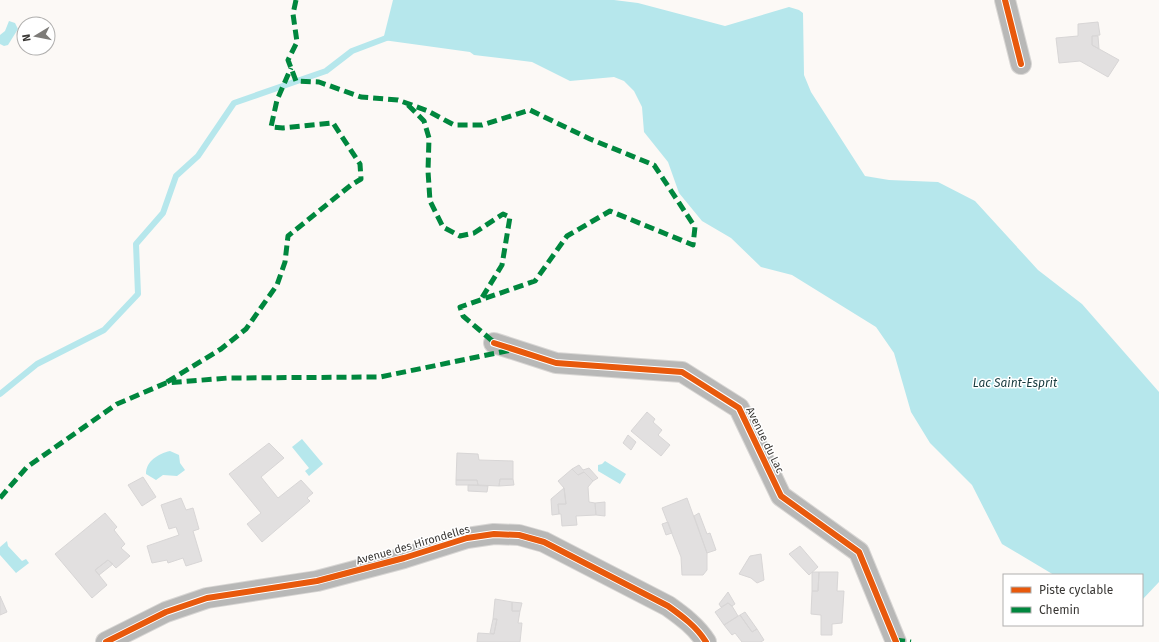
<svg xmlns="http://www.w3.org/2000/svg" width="1159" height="642" viewBox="0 0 1159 642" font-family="'Fira Sans',sans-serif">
<rect width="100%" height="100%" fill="#fcf9f6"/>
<path fill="#b6e7ec" d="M393,0H614L638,3L725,26L789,7L799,10L803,13L804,75L811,92L865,176L889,180L938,182L975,201L1038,270L1082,304L1159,392V582L1142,600V575H1054L1002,544L972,485L930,443L911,412L894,353L876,327L792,275L761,267L731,238L702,221L679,193L668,162L644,132L642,107L634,91L624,81L614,77L570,81L532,62L474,55L470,52L383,40Z
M9,21L15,23L18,29L8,45L4,46L0,44V35L5,31Z
M302,439L323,464L309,476L305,471L309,468L292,447Z
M170,451L179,455L180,463L185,470L177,476L163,475L156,480L146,474C146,461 158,454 170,451Z
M605,461L626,474L620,484L598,471V465L602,464Z
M7,541L8,546L22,561L26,559L29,563L16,573L0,555V547Z"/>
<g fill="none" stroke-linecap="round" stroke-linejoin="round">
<path stroke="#b6e7ec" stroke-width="6" d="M0,394L37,364L104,330L138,294L136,244L163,213L176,176L198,156L234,103L326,71L352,51L389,37"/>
</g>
<path fill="#e2e0e0" stroke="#d8d6d6" d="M1098,22L1100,35L1092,36V45L1119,60L1108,77L1080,61L1059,63L1056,38L1078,36V24Z
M1092,36H1098L1099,49L1092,45Z
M647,412L655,419L653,422L662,430L658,435L670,445L661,456L631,431Z
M628,435L636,442L631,450L623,443Z
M269,443L284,458L261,477L278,498L301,480L313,493L307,498L310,501L262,542L247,524L261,513L229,474Z
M457,453L478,454L479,460L513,461V479H500L499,486L478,485L477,480H456Z
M579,465L583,470L589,468L598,478L593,481L584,472L578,475L572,469Z
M572,469L578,475L584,472L593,481L588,487L589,502L595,503L596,515L576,516L577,525L562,526L561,514H559L558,504H566L564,488L558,481Z
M143,477L156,497L142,506L128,485Z
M500,479H513L514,485L499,486Z
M456,480H477L478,485H456Z
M468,485L488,486L487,492L468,491Z
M564,488L566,504H558L559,514L552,515L551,499Z
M181,498L186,510L193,508L199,529L193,531L202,561L186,566L183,558L168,563L167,560L152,563L147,546L179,535L176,527L169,529L161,505Z
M687,498L707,553V570L703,575H682L681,557L662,508Z
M605,502V516L596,515L595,503Z
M105,513L117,527L114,530L125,544L121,548L130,556L116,568L108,560L95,570L107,585L92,598L55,554Z
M699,513L707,534L710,533L716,550L707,553L694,516Z
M668,522L672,533L666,535L662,524Z
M800,546L818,567L809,575L789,554Z
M761,554L764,580L757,583L751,578L739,574L750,556Z
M108,560L113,564L99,575L95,570Z
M812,572H819L818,591H812Z
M819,572H838L837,591H844L842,623L832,624V635H821V615L811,614L812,591H818Z
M728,592L735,604L732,606L728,603L721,607L719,604Z
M0,596L7,612L0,615Z
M495,599L512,602V611H520L518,623H522L520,642H477L478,633L494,634L497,619H493Z
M512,602L522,603L520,611H512Z
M728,603L732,606L738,616L724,625L715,612Z
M745,612L757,629L752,632L740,615Z
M740,615L752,632L757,629L764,640L761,642H742L735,633L732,635L724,625Z
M493,619H497L494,634L490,633Z"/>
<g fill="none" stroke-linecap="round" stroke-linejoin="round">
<g stroke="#d8d6d4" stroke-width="22">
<path id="minor" d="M1005,0L1021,64
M494,343L556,363L682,372L739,408L781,496L859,552L896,642
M106,642L166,612L207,598L317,581L404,558L467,538L494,534L519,535L544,542L668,606C682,616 697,627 706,642"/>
</g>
<use href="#minor" stroke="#b8b8b7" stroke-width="20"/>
<path stroke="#00873e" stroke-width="5" stroke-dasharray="10 5" stroke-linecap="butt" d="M296,0L293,14L297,42L288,60L296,81L319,82L361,97L398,100L428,111L454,125H482L530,110L590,139L654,165L695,227L693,245L610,211L567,236L535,281L460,307L463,316L496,344
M408,105L424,121L429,138L428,171L430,201L443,227L460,236L474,233L503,214L510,217L502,265L480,301
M167,382L221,349L246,329L277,285L285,262L288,236L351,185L361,179L360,164L333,123L283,128L271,127L277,100L291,68
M0,498L27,467L117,404L166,383L228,378L380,377L511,350
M895,640L911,642"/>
<g stroke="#fff" stroke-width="8">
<path id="cycleway" d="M1005,0L1021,64
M494,343L556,363L682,372L739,408L781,496L859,552L896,642
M106,642L166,612L207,598L317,581L404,558L467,538L494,534L519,535L544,542L668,606C682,616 697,627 706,642"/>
</g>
<use href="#cycleway" stroke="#e8590c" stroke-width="6"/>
</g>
<g text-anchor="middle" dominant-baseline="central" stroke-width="3" stroke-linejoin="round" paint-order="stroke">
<g font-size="11" fill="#393734" stroke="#fff">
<text transform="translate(765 440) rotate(64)">Avenue du Lac</text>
<text transform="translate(413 545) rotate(-16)">Avenue des Hirondelles</text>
</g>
<g font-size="12" font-style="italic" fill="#16393d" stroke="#fff">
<text x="1015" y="383">Lac Saint-Esprit</text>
</g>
</g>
<rect x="1003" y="574" width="140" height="52" fill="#ffffff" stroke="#b0afae"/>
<rect x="1011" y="587" width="20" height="6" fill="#e8590c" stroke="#b0afae"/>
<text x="1039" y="594" font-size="12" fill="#393734">Piste cyclable</text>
<rect x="1011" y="607" width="20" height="6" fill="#00873e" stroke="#b0afae"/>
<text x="1039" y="614" font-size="12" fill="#393734">Chemin</text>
<g transform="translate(36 36) rotate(260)"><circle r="19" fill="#ffffff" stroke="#b0afae"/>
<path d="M0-3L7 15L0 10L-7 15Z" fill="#7d7b78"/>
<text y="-6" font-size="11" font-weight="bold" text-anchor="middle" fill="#393734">N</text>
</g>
</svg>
